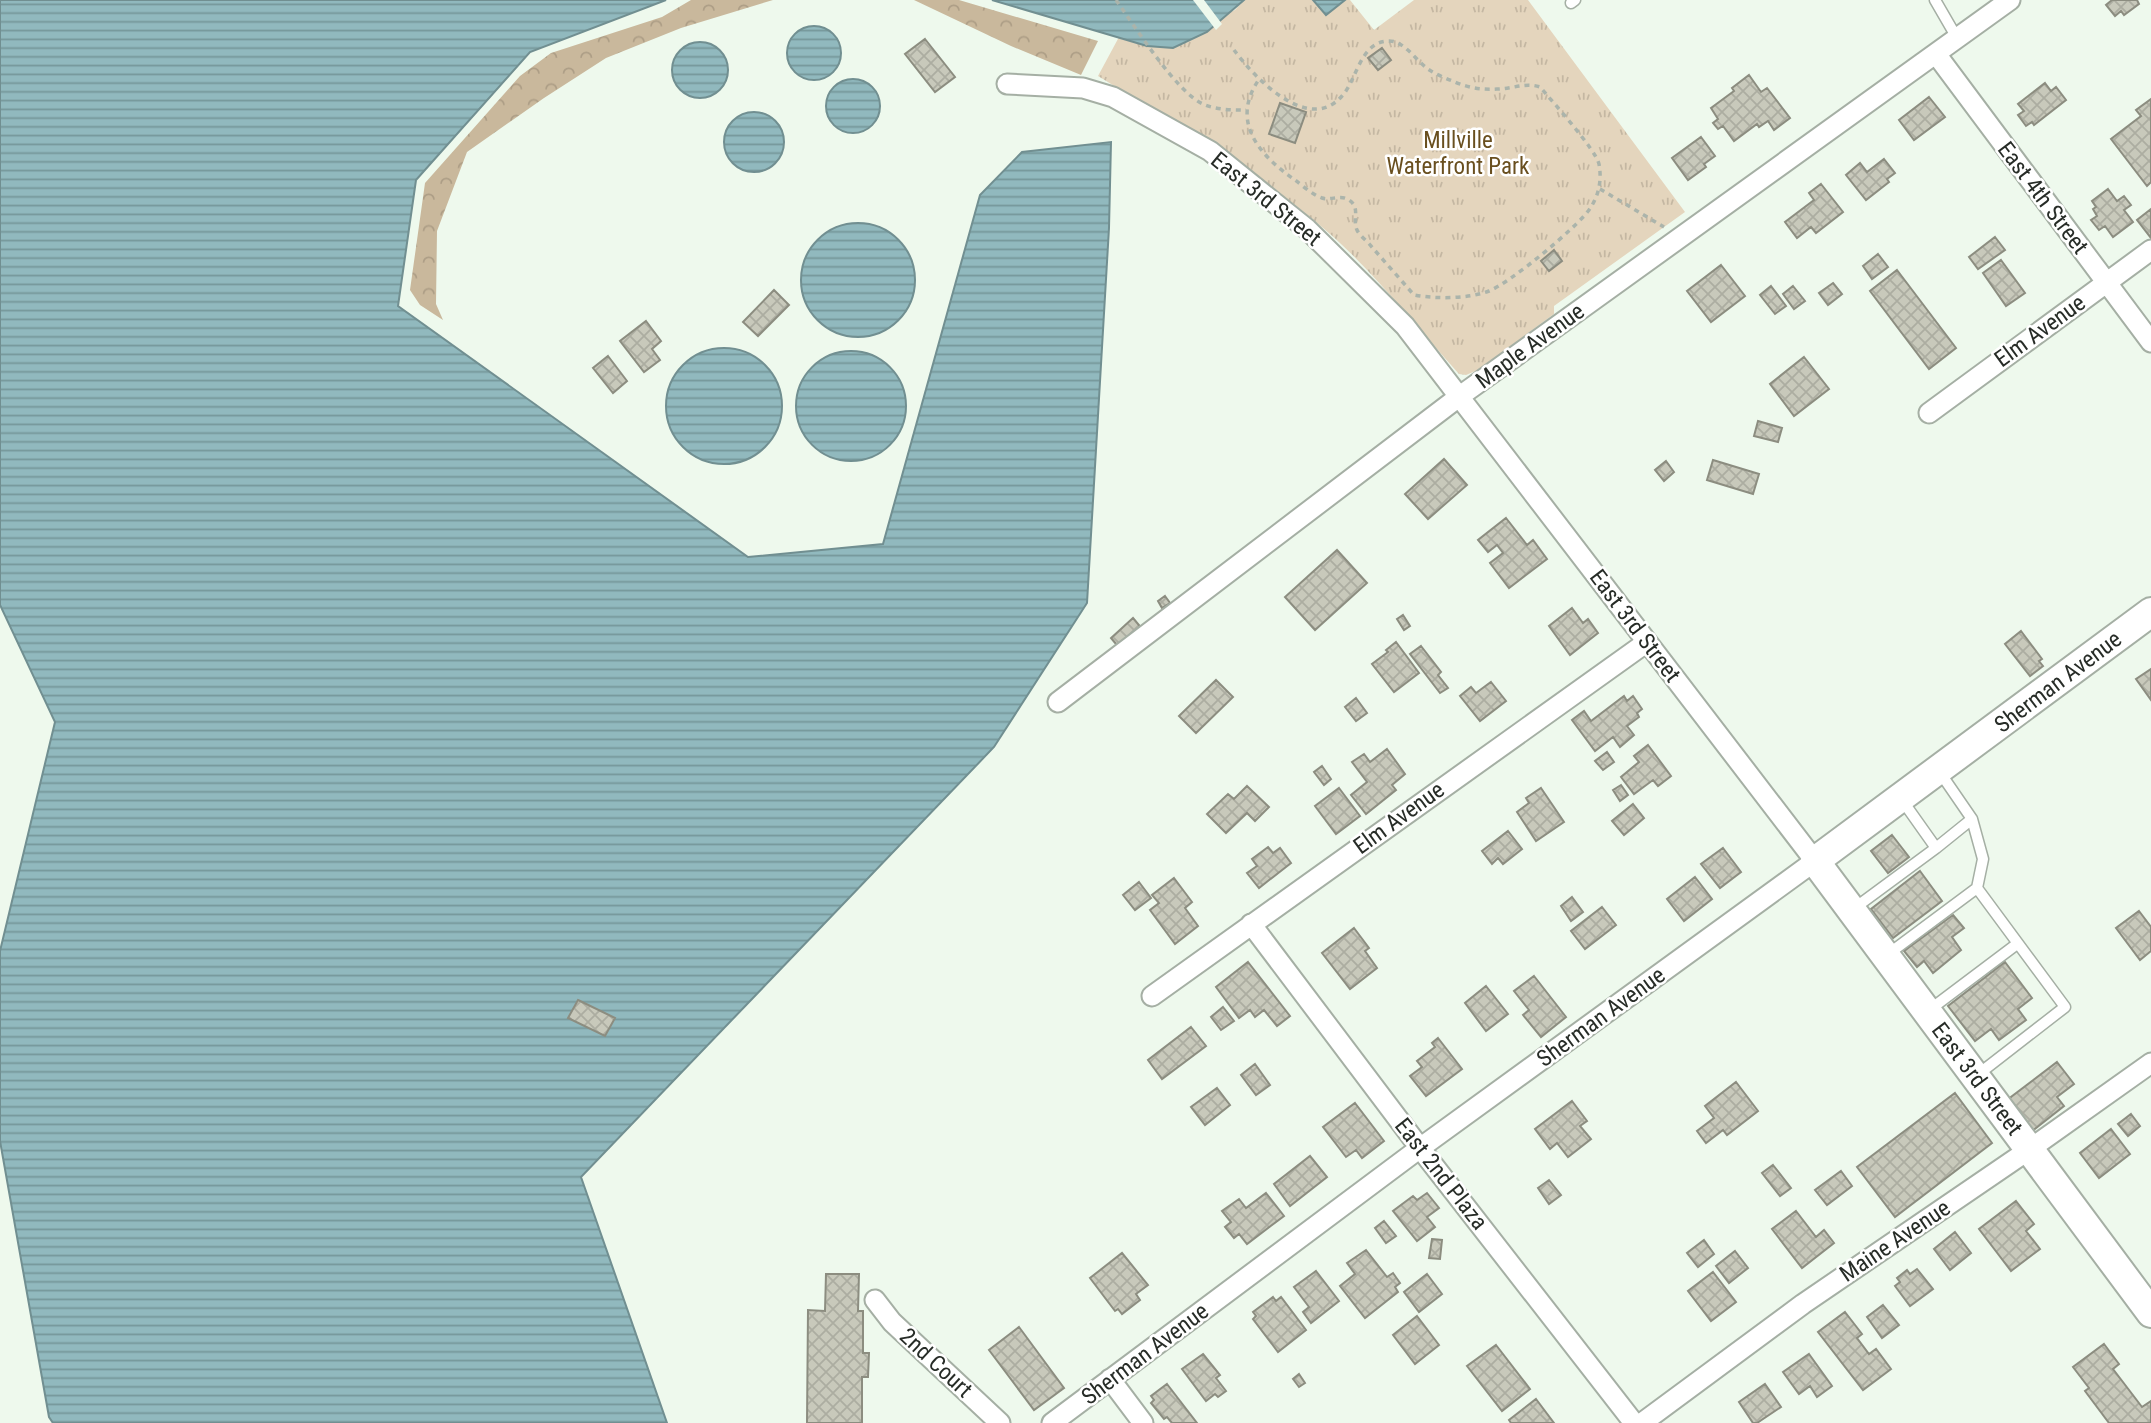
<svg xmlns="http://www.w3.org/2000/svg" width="2151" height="1423" viewBox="0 0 2151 1423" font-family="'Roboto Condensed',sans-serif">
<defs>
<pattern id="forest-crowns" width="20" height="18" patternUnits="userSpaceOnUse" patternTransform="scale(1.75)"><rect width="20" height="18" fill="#c9b89c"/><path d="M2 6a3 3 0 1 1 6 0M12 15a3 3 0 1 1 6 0" fill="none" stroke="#ad9e86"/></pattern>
<pattern id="park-tufts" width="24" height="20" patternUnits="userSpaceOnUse" patternTransform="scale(1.75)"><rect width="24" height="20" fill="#e4d5bd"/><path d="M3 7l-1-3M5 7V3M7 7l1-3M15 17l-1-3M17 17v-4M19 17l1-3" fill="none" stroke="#c4b7a2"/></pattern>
<pattern id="water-rules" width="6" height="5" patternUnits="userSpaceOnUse" patternTransform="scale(1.75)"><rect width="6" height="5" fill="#91b9be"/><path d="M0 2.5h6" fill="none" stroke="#76979a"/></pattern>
<pattern id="building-cross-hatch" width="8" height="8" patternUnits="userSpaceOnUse" patternTransform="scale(1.75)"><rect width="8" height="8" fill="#c8c9bb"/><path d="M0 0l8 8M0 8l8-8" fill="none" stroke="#acada1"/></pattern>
</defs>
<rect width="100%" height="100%" fill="#eef9ed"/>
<path fill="url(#forest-crowns)" d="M691,0H773L681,28L606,58L544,98L467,152L437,231L436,304L443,320L420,305L410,290L425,183L520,76L551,53L662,17Z
M914,0H959L1098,41L1081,75L1011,46Z"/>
<path fill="url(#park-tufts)" d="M1244,0H1313L1326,15L1345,0H1350L1374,30L1414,0H1528L1685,212L1554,306V314L1478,370L1466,375L1459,374C1413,323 1370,266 1316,222C1249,166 1173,122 1098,76L1119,37L1147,46L1235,10Z"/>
<path fill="url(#water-rules)" stroke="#718f91" stroke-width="2" d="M0,0H666L530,52L416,180L398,306L748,557L883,544L980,195L1022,152L1111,142L1109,228L1087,603L994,747L581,1177L667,1423H53L49,1417L0,1141V951L55,722L0,605Z
M992,0H1244L1207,32L1173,48L1147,46Z
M1313,0H1345L1326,15Z
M787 53a27 27 0 1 1 54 0a27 27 0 1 1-54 0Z
M672 70a28 28 0 1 1 56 0a28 28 0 1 1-56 0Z
M826 106a27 27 0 1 1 54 0a27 27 0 1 1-54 0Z
M724 142a30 30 0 1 1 60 0a30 30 0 1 1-60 0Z
M801 280a57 57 0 1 1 114 0a57 57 0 1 1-114 0Z
M666 406a58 58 0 1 1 116 0a58 58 0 1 1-116 0Z
M796 406a55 55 0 1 1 110 0a55 55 0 1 1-110 0Z"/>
<path fill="#eef9ed" d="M1193,0H1204L1222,24L1216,30Z"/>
<path fill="url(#building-cross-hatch)" stroke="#8c8d80" stroke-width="2" d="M2112,0H2137L2139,4L2124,15L2121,11L2115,16L2106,5Z
M925,39L955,77L935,92L905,54Z
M1382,48L1391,60L1378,70L1368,58Z
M1749,75L1761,92L1767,88L1790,118L1774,130L1768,121L1759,127L1757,124L1734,141L1723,126L1718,129L1713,123L1718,119L1711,108L1734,91L1732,88Z
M2045,83L2051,91L2056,87L2066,100L2034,125L2032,122L2026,126L2018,115L2024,111L2018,104Z
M1929,97L1945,117L1914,140L1899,120Z
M2151,99V182L2147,186L2111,139L2141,116L2136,110Z
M1280,103L1306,112L1295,143L1269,134Z
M1701,137L1715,156L1704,164L1706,167L1688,180L1672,158Z
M1884,159L1895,173L1887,179L1889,182L1866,200L1846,175L1860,163L1867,172Z
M1821,184L1843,212L1816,233L1811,227L1797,238L1785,222L1814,200L1809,193Z
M2108,189L2117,201L2124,196L2131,205L2124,210L2133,222L2113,237L2105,226L2099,230L2091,220L2097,216L2093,209L2096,207L2092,201Z
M2151,209V238L2137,220Z
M1995,237L2005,250L1978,269L1969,257Z
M1554,250L1562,261L1549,271L1541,261Z
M1878,254L1888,267L1872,279L1863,266Z
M2001,260L2025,293L2006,306L1983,273Z
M1721,265L1745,296L1711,322L1687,291Z
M1897,270L1956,348L1929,369L1870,291Z
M1833,283L1842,294L1828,305L1819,293Z
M1771,286L1786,306L1775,314L1760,295Z
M1793,286L1805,301L1794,309L1783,294Z
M774,290L789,305L758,336L743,322Z
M646,321L661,341L652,349L660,360L644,372L620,341Z
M608,356L627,381L613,393L593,368Z
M1804,357L1829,389L1794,416L1770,384Z
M1758,421L1782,428L1778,442L1754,436Z
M1444,459L1467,485L1428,519L1405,494Z
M1713,460L1759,474L1753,494L1707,480Z
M1666,461L1674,472L1664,481L1655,470Z
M1506,518L1527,545L1533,540L1547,559L1509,588L1490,563L1503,553L1497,545L1488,552L1478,540Z
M1337,550L1367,583L1315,630L1285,597Z
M1165,596L1170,603L1162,608L1158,601Z
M1572,608L1583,623L1588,619L1598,633L1570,655L1549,626Z
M1403,615L1410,626L1404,630L1397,619Z
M1133,618L1143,630L1121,650L1111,638Z
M2021,631L2042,659L2039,661L2043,666L2030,676L2005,644Z
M1396,642L1419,673L1394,692L1372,664L1388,652L1386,650Z
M1421,646L1441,672L1438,675L1448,688L1440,693L1410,654Z
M2151,669V700L2136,679Z
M1216,680L1233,697L1196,733L1179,716Z
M1491,682L1506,701L1480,721L1460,696L1471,687L1476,693Z
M1624,696L1627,701L1633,696L1642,709L1637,713L1639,717L1627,726L1634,735L1620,747L1613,737L1595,751L1572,720L1584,711L1591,721Z
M1356,698L1367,713L1356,721L1345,707Z
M1648,745L1671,776L1658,786L1653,780L1634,794L1621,777L1639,762L1634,756Z
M1387,749L1405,774L1392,785L1396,790L1366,814L1351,795L1367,782L1352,762L1364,754L1370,762Z
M1607,752L1614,762L1603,770L1595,761Z
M1322,766L1331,779L1324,785L1314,772Z
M1621,785L1628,795L1620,801L1613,790Z
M1247,786L1269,807L1255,821L1247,813L1226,833L1207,814L1228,794L1234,799Z
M1339,788L1360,816L1336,834L1315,806Z
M1541,788L1564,822L1536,841L1517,812L1529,803L1526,798Z
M1633,804L1644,818L1624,835L1612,821Z
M1508,831L1522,849L1503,864L1498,858L1492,864L1482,851Z
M1892,835L1909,857L1888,873L1871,851Z
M1268,847L1273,853L1280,848L1291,863L1259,888L1247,873L1257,866L1252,859Z
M1723,848L1741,872L1720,888L1701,864Z
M1920,871L1942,901L1893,938L1871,909Z
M1695,877L1712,899L1684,921L1667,899Z
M1174,878L1192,902L1185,908L1198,926L1175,944L1150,910L1159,903L1152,895Z
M1139,882L1151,898L1135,910L1123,895Z
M1572,897L1583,912L1571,921L1561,906Z
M1602,907L1616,925L1585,949L1571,931Z
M2139,911L2151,927V951L2140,960L2116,928Z
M1953,915L1964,928L1952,937L1961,950L1933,973L1924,961L1917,967L1904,951Z
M1354,928L1369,948L1365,951L1377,968L1350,989L1322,953Z
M1248,962L1290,1016L1277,1026L1264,1010L1255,1017L1250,1010L1239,1018L1216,987Z
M2005,962L2032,998L2018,1009L2026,1020L1999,1040L1991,1029L1975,1041L1948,1006Z
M1534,976L1566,1017L1541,1037L1523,1015L1529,1010L1514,991Z
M1486,986L1508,1014L1486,1031L1465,1003Z
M578,1000L615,1018L605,1036L568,1018Z
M1223,1007L1234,1021L1221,1030L1211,1017Z
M1191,1027L1206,1046L1162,1079L1148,1060Z
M1438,1038L1462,1069L1426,1096L1410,1076L1422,1067L1417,1061L1435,1047L1432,1043Z
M2057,1062L2074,1084L2057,1097L2064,1106L2031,1132L2007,1100Z
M1255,1064L1270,1085L1256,1095L1241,1075Z
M1736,1082L1758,1111L1727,1135L1723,1130L1706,1143L1697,1131L1714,1118L1705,1106Z
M1217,1088L1230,1105L1205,1125L1191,1107Z
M1955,1093L1992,1143L1895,1217L1857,1167Z
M1572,1101L1587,1121L1580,1126L1591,1139L1568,1157L1557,1143L1550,1149L1535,1129Z
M1355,1103L1384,1141L1362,1158L1356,1150L1346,1157L1323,1127Z
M2131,1114L2140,1126L2128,1136L2118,1124Z
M2111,1129L2130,1154L2099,1178L2080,1153Z
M1310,1156L1327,1177L1290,1206L1274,1184Z
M1773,1165L1791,1188L1780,1196L1762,1173Z
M1841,1171L1852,1186L1827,1205L1815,1190Z
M1549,1180L1561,1195L1549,1204L1538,1188Z
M1266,1193L1284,1216L1247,1244L1239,1234L1234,1238L1225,1227L1231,1222L1222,1211L1239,1199L1246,1208Z
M1427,1193L1439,1208L1427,1217L1435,1227L1417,1241L1393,1211L1413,1196L1417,1200Z
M2016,1201L2034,1224L2026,1231L2040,1249L2011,1271L1979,1229Z
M1796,1211L1816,1237L1824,1230L1834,1243L1802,1268L1772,1229Z
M1384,1221L1396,1236L1386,1243L1375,1228Z
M1955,1232L1971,1253L1950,1270L1934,1249Z
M1432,1239L1442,1240L1440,1259L1429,1258Z
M1704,1240L1714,1254L1698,1267L1687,1253Z
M1366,1250L1387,1277L1393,1273L1400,1283L1395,1287L1398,1292L1365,1318L1340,1286L1355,1274L1347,1263Z
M1735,1251L1748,1268L1729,1283L1716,1266Z
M1122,1253L1148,1285L1136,1294L1140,1300L1122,1314L1118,1309L1115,1311L1090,1278Z
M1917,1269L1933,1289L1910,1306L1895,1286L1900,1282L1897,1278L1907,1270L1910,1274Z
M1316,1271L1339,1301L1311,1323L1303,1312L1309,1307L1294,1287Z
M1713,1272L1736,1302L1711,1321L1688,1291Z
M826,1274H859L858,1311H863V1353H869L868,1377H862V1423H807L808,1310L825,1311Z
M1427,1274L1442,1294L1419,1312L1404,1292Z
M1273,1297L1276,1301L1281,1297L1306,1330L1278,1352L1253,1319L1256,1316L1253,1312Z
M1883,1305L1899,1325L1882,1338L1867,1317Z
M1845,1312L1862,1334L1857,1338L1869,1354L1876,1349L1891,1369L1863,1390L1818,1332Z
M1417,1316L1439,1345L1415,1364L1393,1335Z
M1019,1327L1064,1388L1034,1410L989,1350Z
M2104,1344L2119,1364L2113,1369L2142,1407L2151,1401V1423H2109L2085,1391L2089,1388L2073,1367Z
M1496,1345L1530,1389L1502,1411L1467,1366Z
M1203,1354L1220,1375L1216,1378L1226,1391L1218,1397L1215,1394L1206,1401L1182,1369Z
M1809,1354L1832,1386L1817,1397L1810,1386L1799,1394L1783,1372Z
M1299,1374L1305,1383L1299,1387L1293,1379Z
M1167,1384L1197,1423H1172L1167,1417L1164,1419L1151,1403L1154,1400L1151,1396Z
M1765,1384L1781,1407L1757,1423H1753L1739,1402Z
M1536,1399L1554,1423H1511L1509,1420Z"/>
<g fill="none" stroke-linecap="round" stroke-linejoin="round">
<g stroke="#a5afa4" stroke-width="13">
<path id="lane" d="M1935,0L1957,38
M1571,3L1575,0
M1939,771L1972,819L1983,859L1977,888L2065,1007L1976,1076
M1936,848L1972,819
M1852,910L1936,848L1902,800
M1887,955L1977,888
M1928,1011L2017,944"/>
</g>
<g stroke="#a5afa4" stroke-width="23">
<path id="street" d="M1936,54L2151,342
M1007,84L1083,88L1113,97L1210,151L1307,229L1405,326L1815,861L1420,1148L1052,1423
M1929,413L2151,250
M1058,702L1460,396L2010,0
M1251,924L1420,1148L1634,1423
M1152,996L1647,642
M875,1300L892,1322L1000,1423
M1110,1379L1143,1423
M1642,1423L1803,1304L2030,1149L2151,1063"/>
</g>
<g stroke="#a5afa4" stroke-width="32">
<path id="secondary" d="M2151,612L1815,861L2151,1313"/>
</g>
<path stroke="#abb4ab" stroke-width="3.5" stroke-dasharray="5 5" stroke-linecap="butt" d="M1116,0C1134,25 1177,93 1203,104C1216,110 1232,110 1246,110
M1234,50C1254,77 1308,135 1342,96C1357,80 1360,42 1388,41C1405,40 1417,63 1431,71C1438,75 1447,79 1455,82C1469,88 1483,90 1497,89C1513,89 1525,82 1540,87C1552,101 1596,150 1599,164C1602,180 1599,196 1589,210C1576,228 1510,283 1489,291C1468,299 1436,299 1414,295C1400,279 1385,262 1371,246C1367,241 1359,235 1357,230C1352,219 1361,208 1349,200C1340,194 1331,201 1322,198C1313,195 1303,186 1295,180C1259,155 1229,121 1260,78
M1600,189L1664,227"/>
<use href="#lane" stroke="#fff" stroke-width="10"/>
<use href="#street" stroke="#fff" stroke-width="19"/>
<use href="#secondary" stroke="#fff" stroke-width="28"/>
</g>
<g text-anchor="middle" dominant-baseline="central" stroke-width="5" stroke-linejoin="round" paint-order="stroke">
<g font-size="23" fill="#694f1f" stroke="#fff">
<text x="1458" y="140">Millville<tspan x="1458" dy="26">Waterfront Park</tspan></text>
</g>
<g font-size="23" fill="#272c27" stroke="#fff">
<text transform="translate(2043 198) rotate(53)">East 4th Street</text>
<text transform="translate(1266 199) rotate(39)">East 3rd Street</text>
<text transform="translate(2040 331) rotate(-36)">Elm Avenue</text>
<text transform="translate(1530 346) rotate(-36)">Maple Avenue</text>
<text transform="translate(1635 626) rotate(53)">East 3rd Street</text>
<text transform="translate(2058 682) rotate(-37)">Sherman Avenue</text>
<text transform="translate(1399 818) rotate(-36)">Elm Avenue</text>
<text transform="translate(1601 1017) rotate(-36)">Sherman Avenue</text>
<text transform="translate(1977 1079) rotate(53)">East 3rd Street</text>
<text transform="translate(1441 1174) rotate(52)">East 2nd Plaza</text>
<text transform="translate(1895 1241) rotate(-34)">Maine Avenue</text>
<text transform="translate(1145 1354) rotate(-37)">Sherman Avenue</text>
<text transform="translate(936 1363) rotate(43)">2nd Court</text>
</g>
</g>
</svg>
